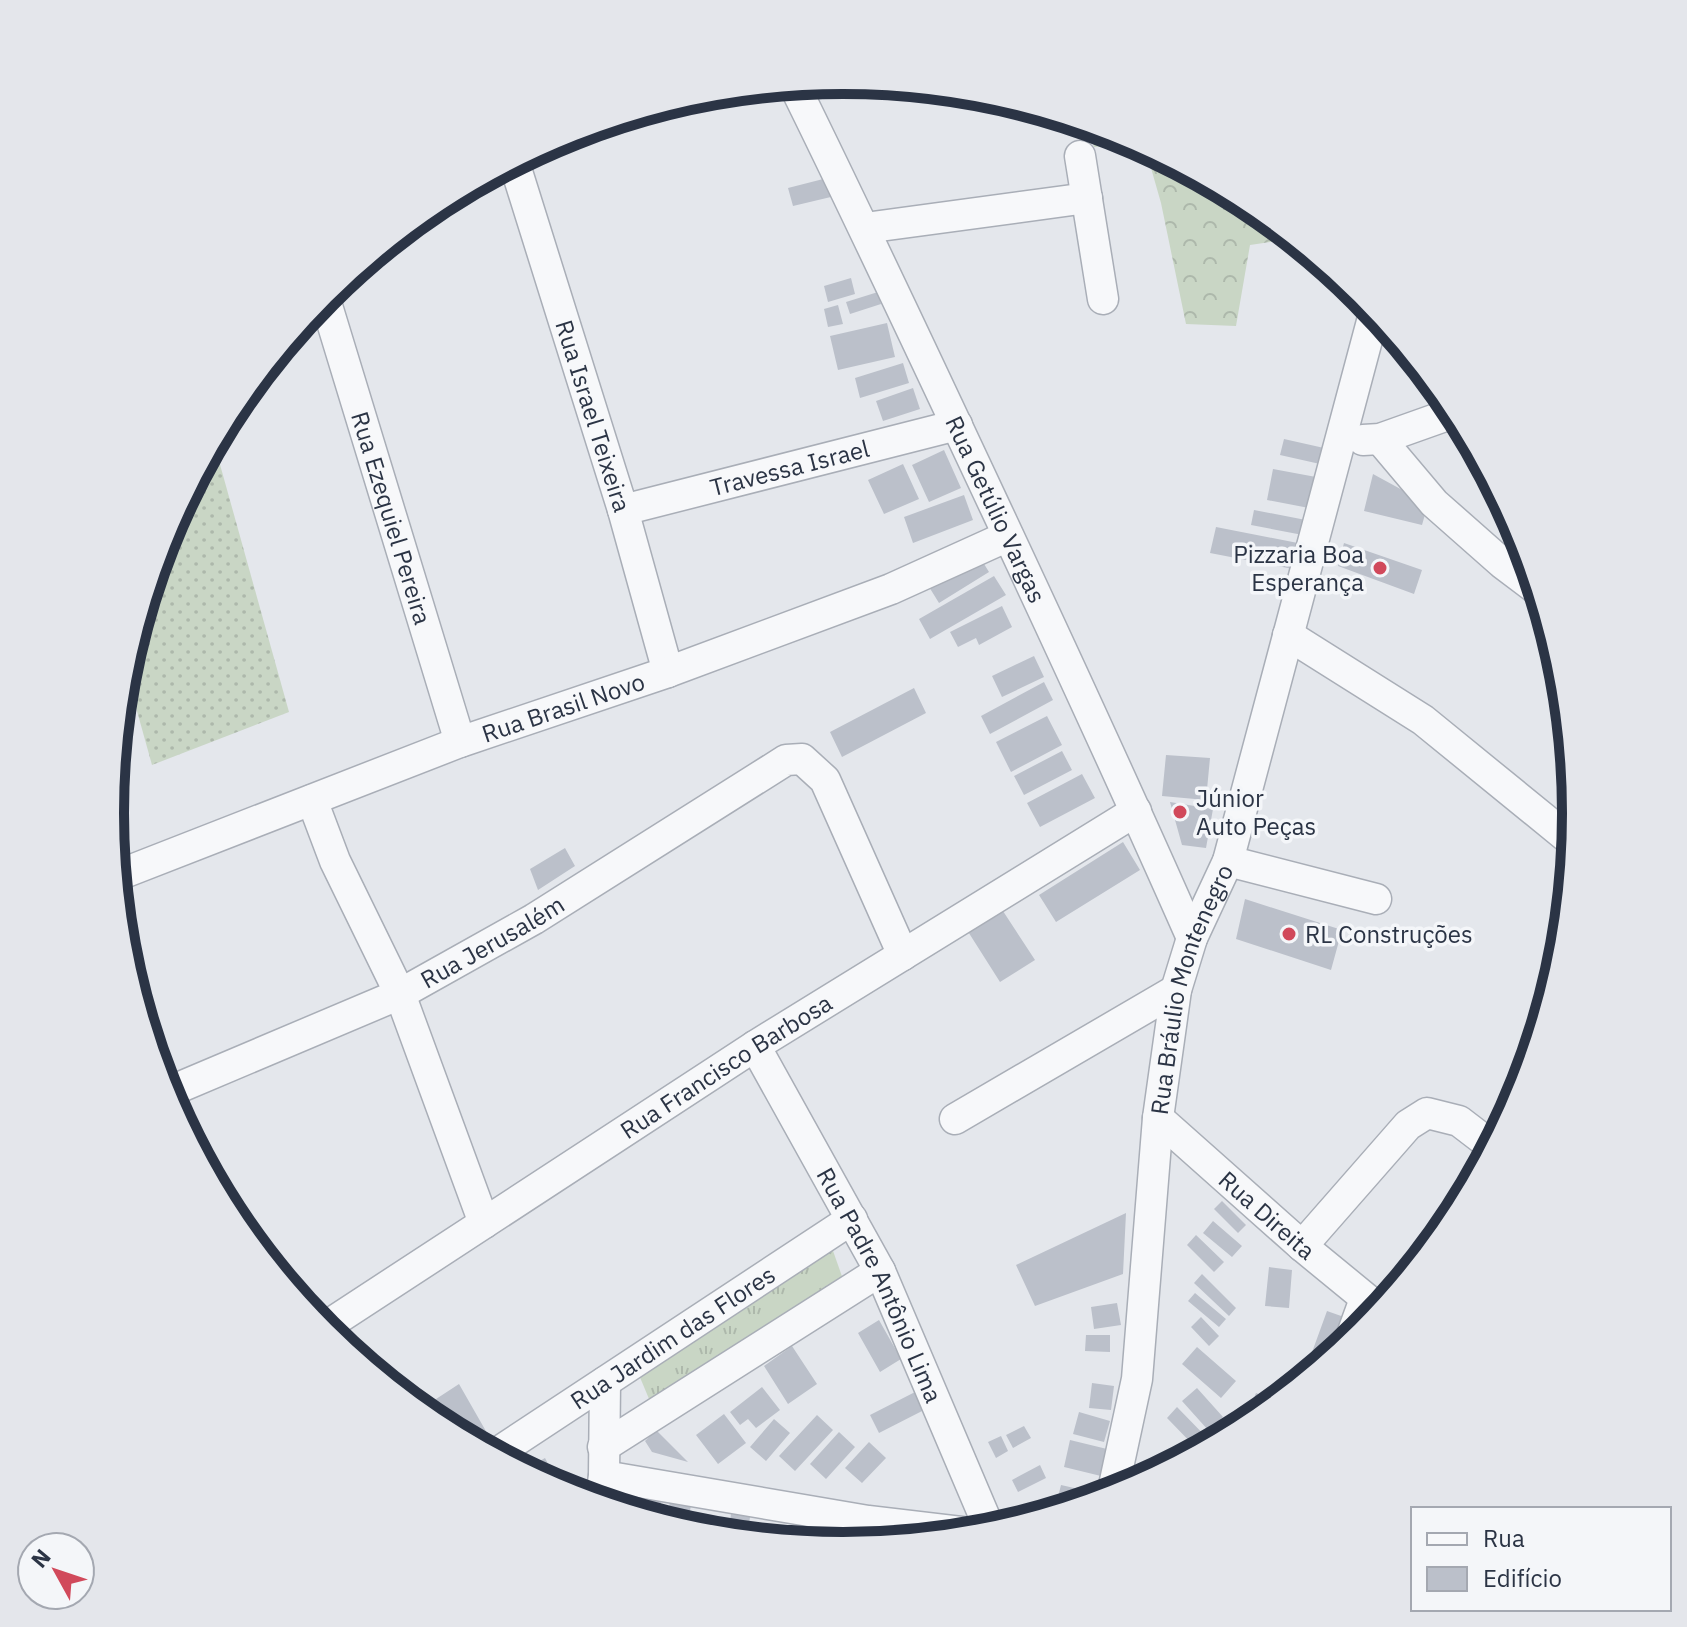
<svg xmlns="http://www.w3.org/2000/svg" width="1687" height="1627" viewBox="0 0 1687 1627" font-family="'IBM Plex Sans',sans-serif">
<defs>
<pattern id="grass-dots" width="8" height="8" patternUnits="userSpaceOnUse" patternTransform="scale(2)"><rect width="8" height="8" fill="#c9d6c5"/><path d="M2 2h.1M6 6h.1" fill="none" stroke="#adb8ab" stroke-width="1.8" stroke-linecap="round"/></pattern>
<pattern id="forest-crowns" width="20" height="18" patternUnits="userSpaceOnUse" patternTransform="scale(2)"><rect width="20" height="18" fill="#c9d6c5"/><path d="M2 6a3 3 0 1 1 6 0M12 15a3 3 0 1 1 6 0" fill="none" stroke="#adb8ab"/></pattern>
<pattern id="park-tufts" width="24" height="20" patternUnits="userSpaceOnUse" patternTransform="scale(2)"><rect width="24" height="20" fill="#c9d6c5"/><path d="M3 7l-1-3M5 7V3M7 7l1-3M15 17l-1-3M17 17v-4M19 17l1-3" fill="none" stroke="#adb8ab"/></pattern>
</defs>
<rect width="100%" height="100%" fill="#e4e7ec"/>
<path fill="url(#grass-dots)" d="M214,443L289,712L152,765L125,668L166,532Z"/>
<path fill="url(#forest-crowns)" d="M1087,125L1125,136L1138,143L1094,147Z
M1145,147L1251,204L1285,232L1278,241L1250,245L1236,326L1186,324L1161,203Z"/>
<path fill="url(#park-tufts)" d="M832,1248L844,1282L652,1406L639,1375Z"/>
<path fill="#bbc0ca" d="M734,91L735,93L712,98L711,93Z
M831,177L835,196L793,206L788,188Z
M851,278L855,294L828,302L824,286Z
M878,292L881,304L850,314L846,302Z
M838,305L843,324L828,327L824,309Z
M887,323L895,357L838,370L830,336Z
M903,363L909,383L860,398L855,378Z
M913,388L920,409L883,421L876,401Z
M1284,439L1324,448L1320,464L1280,455Z
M944,450L961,488L929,502L912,465Z
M903,464L919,499L884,514L868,480Z
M1273,469L1316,477L1309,508L1267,500Z
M1373,474L1428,504L1422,525L1364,511Z
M964,495L973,520L913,543L904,517Z
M1254,510L1311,521L1308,536L1251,525Z
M1216,527L1308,545L1303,571L1210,553Z
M1344,543L1422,570L1414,594L1338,566Z
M976,551L989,572L939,603L926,582Z
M994,576L1006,595L930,639L919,619Z
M1002,606L1012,627L979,645L976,638L958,647L950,632Z
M1034,656L1044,677L1002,697L992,676Z
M1044,682L1053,700L990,734L981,716Z
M914,688L926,713L842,757L830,732Z
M1047,716L1062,745L1011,772L996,742Z
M1062,751L1072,770L1024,795L1014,776Z
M1166,755L1210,758L1206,800L1162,796Z
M1082,774L1095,798L1040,827L1027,803Z
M1170,802L1213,809L1206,848L1182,845Z
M1123,842L1140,870L1056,922L1039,895Z
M565,848L575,866L538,890L530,869Z
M1245,899L1342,930L1331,970L1236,939Z
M1001,908L1035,960L1000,982L967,930Z
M1222,1201L1246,1225L1238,1233L1214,1209Z
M1126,1213L1123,1274L1035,1306L1016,1265Z
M1213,1221L1242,1246L1232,1257L1203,1233Z
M1196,1235L1224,1262L1214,1272L1187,1245Z
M1269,1267L1292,1270L1289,1308L1265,1306Z
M1202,1274L1236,1308L1229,1316L1194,1283Z
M1195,1293L1226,1319L1219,1327L1188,1301Z
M1117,1303L1121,1325L1094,1329L1091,1307Z
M1327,1311L1344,1317L1328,1361L1317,1369L1307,1366Z
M1201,1317L1219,1336L1209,1346L1191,1327Z
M879,1320L901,1359L880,1372L858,1333Z
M1086,1335H1110V1352L1085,1351Z
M792,1346L817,1384L788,1404L764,1366Z
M1197,1347L1236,1381L1221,1398L1182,1364Z
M1092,1383L1114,1386L1111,1410L1089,1408Z
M459,1384L487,1433L470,1441L451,1431L433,1401Z
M762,1387L780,1410L756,1428L748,1419L740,1425L730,1412Z
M1197,1388L1223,1417L1208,1430L1182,1401Z
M917,1391L926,1409L879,1433L870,1415Z
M1256,1393L1278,1402L1251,1423L1245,1421Z
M1177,1407L1213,1444L1199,1451L1167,1418Z
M1079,1412L1110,1421L1104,1442L1073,1434Z
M724,1414L746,1443L718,1464L696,1435Z
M817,1415L833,1430L795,1471L779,1456Z
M774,1419L790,1433L766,1461L750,1447Z
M1024,1426L1031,1438L1013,1448L1006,1435Z
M656,1430L688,1462L652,1452L645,1441Z
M839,1432L855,1447L826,1479L810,1464Z
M1001,1436L1008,1451L996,1458L988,1442Z
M1070,1440L1107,1449L1101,1476L1064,1467Z
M869,1442L886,1458L862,1483L845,1468Z
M1173,1451L1181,1461L1167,1468L1161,1461Z
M545,1458L560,1487L557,1488L524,1470Z
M1040,1465L1046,1478L1018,1492L1012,1480Z
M1061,1485L1083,1490L1079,1505L1076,1506L1057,1501Z
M636,1498L661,1501L660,1521L635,1513Z
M670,1502L691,1505L687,1529L666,1522Z
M1039,1504L1063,1510L1036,1518Z
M731,1514L750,1517L747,1538L728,1536Z
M697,1516L724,1520L722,1535L695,1531Z
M780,1536L796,1538V1542L780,1541Z"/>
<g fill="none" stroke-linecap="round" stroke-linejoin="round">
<g stroke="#a9aeb7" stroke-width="33">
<g id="minor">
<path id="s1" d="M794,85C863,225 929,366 995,507C1062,650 1128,793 1192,938"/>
<path d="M1080,156L1103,299"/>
<path id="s2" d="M514,162L623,510L668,672"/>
<path d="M865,228L1087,198"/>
<path id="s3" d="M324,296L460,742"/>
<path d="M1380,439L1434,503L1502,563L1539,591"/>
<path d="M1363,440L1380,439L1456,412"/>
<path id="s4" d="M623,510L957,425"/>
<path d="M1288,635L1423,720L1574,843"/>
<path d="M312,800L335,861L400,994L484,1223"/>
<path d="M1228,861L1376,899"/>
<path id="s5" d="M116,876L460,742L668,672L891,589L1008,536"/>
<path id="s6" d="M755,1046L880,1271L991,1532"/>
<path id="s7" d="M166,1093L400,994L534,919L786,760L802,759L825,780L903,955"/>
<path id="s8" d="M1158,1118L1302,1246L1380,1310"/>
<path d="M955,1119L1176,990"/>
<path d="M1302,1246L1408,1125L1427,1113L1459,1121L1493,1147"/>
<path id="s9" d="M322,1329L755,1046L1136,811"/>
<path d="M1349,1343L1365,1299"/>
<path d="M603,1447L880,1271"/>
<path id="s10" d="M494,1455L852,1219"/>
<path d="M604,1476L868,1521L978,1534"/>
<path id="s11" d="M1112,1495L1137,1379L1158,1118L1176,990L1192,938L1228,861L1375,310"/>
<path d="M600,1502L604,1476L605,1382"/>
</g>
</g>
<use href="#minor" stroke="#f7f8fa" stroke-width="30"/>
</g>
<g fill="#d1495b" stroke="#f4f6f9" stroke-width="3">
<circle cx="1380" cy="568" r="8"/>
<circle cx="1180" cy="812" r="8"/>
<circle cx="1289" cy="934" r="8"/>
</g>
<g text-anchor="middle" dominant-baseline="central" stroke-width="7" stroke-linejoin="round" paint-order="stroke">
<g font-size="24" fill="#2b3445" stroke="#f4f6f9">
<text stroke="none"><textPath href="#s2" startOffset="266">Rua Israel Teixeira</textPath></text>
<text stroke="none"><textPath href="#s4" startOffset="172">Travessa Israel</textPath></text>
<text stroke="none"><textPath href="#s1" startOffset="470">Rua Getúlio Vargas</textPath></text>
<text stroke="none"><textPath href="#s3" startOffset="232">Rua Ezequiel Pereira</textPath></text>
<text stroke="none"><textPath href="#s5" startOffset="478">Rua Brasil Novo</textPath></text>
<text stroke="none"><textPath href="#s7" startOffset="360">Rua Jerusalém</textPath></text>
<text stroke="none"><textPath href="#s11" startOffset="514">Rua Bráulio Montenegro</textPath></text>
<text stroke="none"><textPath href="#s9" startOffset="482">Rua Francisco Barbosa</textPath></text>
<text stroke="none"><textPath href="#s8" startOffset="146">Rua Direita</textPath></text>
<text stroke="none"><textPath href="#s6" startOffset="270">Rua Padre Antônio Lima</textPath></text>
<text stroke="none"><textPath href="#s10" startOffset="214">Rua Jardim das Flores</textPath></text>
</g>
<g font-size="24" fill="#2b3445" stroke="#f4f6f9" text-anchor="start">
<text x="1364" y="554" text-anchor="end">Pizzaria Boa<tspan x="1364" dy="28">Esperança</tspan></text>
<text x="1196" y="798">Júnior<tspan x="1196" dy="28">Auto Peças</tspan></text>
<text x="1305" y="934">RL Construções</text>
</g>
</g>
<path d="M0 0H1687V1627H0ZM124 813a719 719 0 1 1 1438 0a719 719 0 1 1-1438 0Z" fill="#e4e6eb" fill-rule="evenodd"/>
<path fill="none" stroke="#2b3445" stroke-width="10" d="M124 813a719 719 0 1 1 1438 0a719 719 0 1 1-1438 0Z"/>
<rect x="1411" y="1507" width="260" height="104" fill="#f4f6f9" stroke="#a4a8b1" stroke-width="2"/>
<rect x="1427" y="1533" width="40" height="12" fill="#f7f8fa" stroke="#a4a8b1" stroke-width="2"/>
<text x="1483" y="1547" font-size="24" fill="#2b3445">Rua</text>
<rect x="1427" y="1567" width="40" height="24" fill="#bbc0ca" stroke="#a4a8b1" stroke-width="2"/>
<text x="1483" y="1587" font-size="24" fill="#2b3445">Edifício</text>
<g transform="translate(56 1571) rotate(310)"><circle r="38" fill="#f4f6f9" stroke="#a4a8b1" stroke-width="2"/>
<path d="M0-6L14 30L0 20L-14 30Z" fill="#d1495b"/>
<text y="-12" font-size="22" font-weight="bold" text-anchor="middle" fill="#2b3445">N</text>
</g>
</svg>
